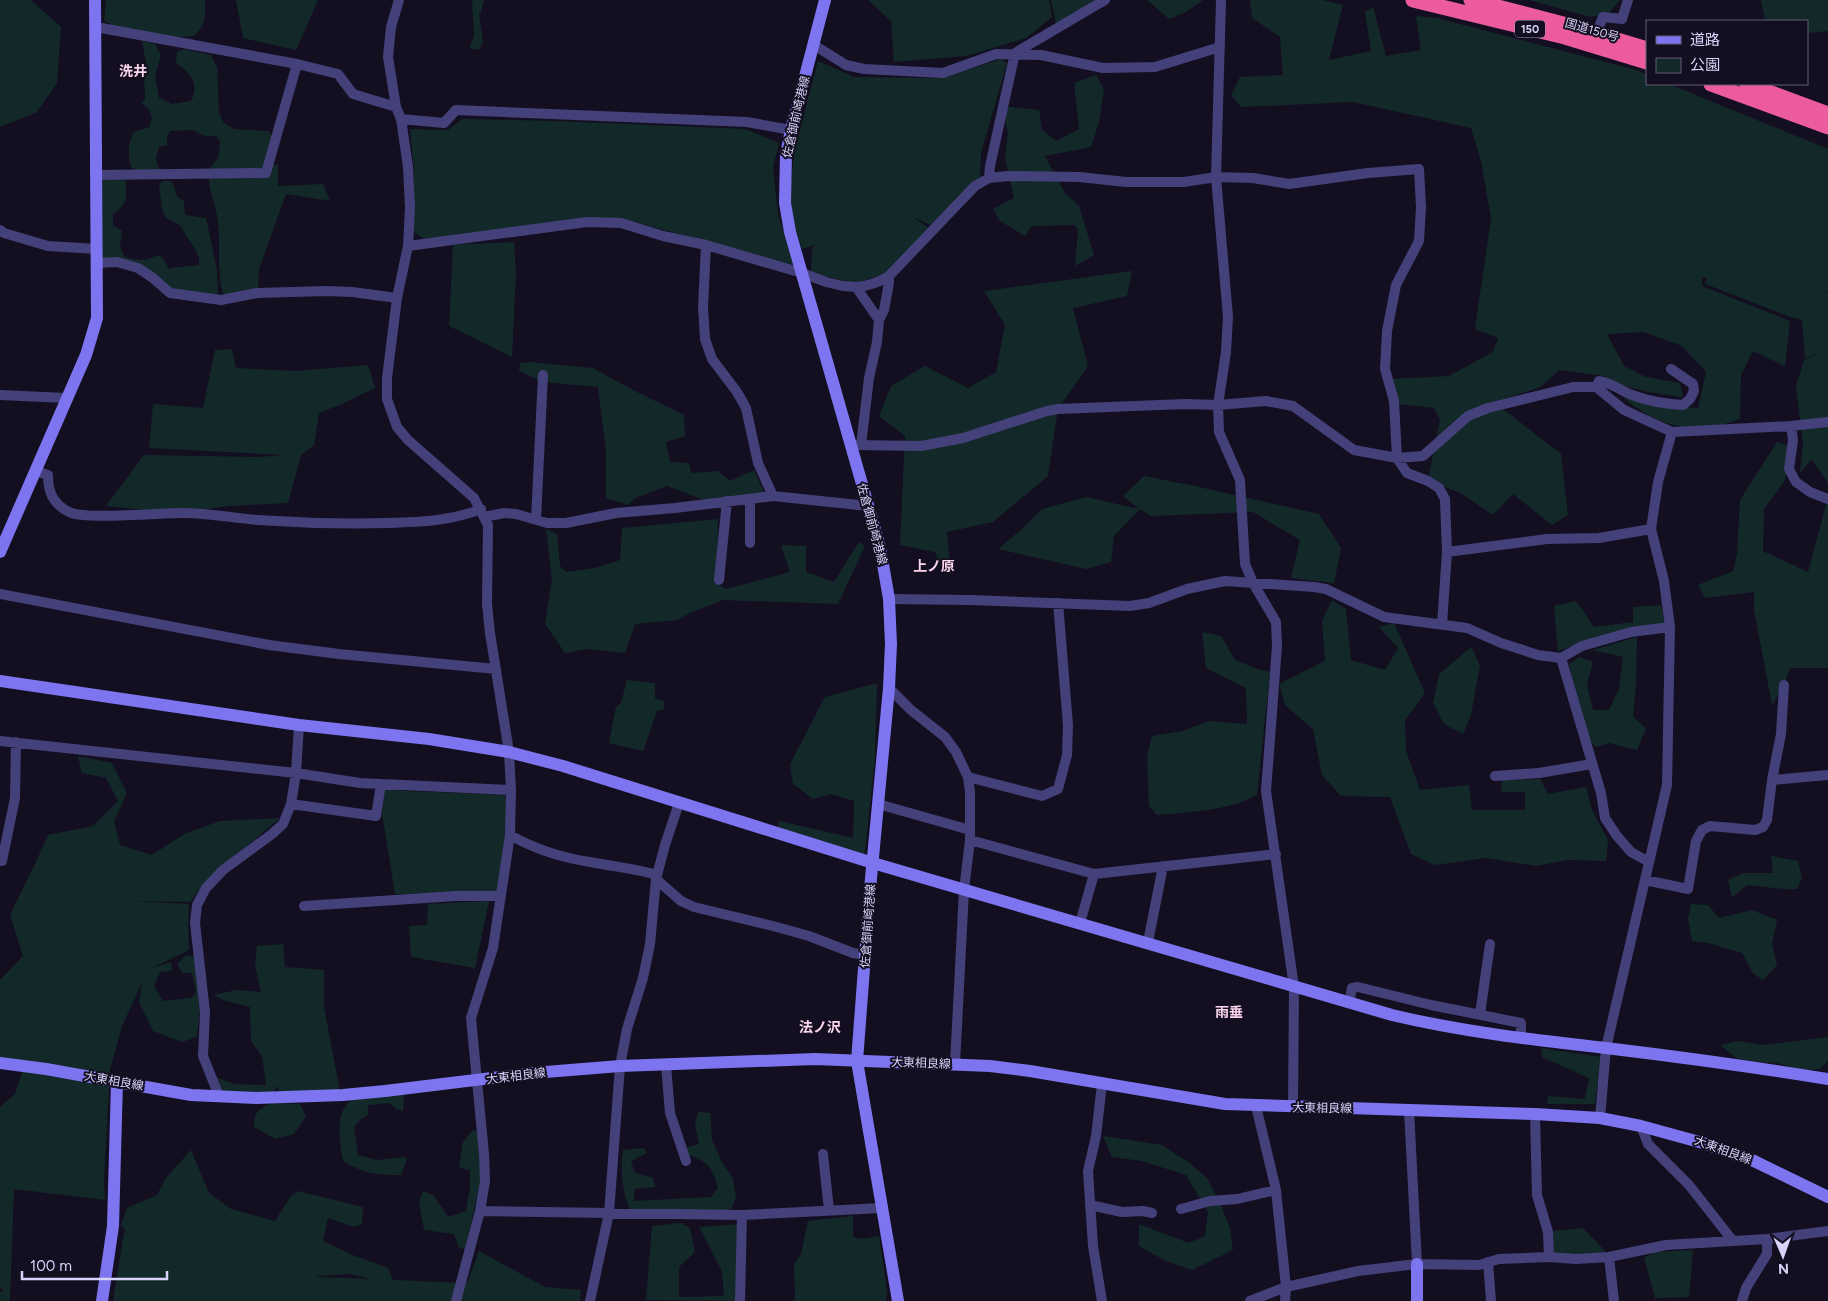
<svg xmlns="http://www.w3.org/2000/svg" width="1828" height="1301" viewBox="0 0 1828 1301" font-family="Figtree,'Noto Sans JP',sans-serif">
<rect width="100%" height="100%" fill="#130f20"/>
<path fill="#132929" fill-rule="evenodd" d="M0,0H31L61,27L57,83L37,112L0,127Z
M106,0H205C206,16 206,24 194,36C164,39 131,35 104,21Z
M236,0H318L296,50L243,38Z
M472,0H484L481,12L479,14L483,41L479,50L469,48L474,36Z
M868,0H1049L1052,17L1026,38L966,56L894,62L891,21Z
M1051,0H1100L1057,28Z
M1147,0H1203L1186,12L1169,19Z
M1250,0H1323L1343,5L1329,60L1371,51L1365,12L1373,7L1386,56L1421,50L1416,16L1437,18L1636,70L1647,75V84H1669L1828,149V291L1820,296L1828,292V483L1812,459L1800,473L1803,444L1796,386L1804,360L1820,353L1805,358L1802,320L1790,317L1705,284L1707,278L1702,277V286L1790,321L1785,366L1753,351L1741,375L1740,419C1730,422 1719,426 1709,428C1681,433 1643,416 1623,397L1663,405L1698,408L1706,372L1682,346L1644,332L1607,334L1624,366L1646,377L1680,383L1683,397L1648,392L1610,382L1605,376L1559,370L1541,387L1494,402L1561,454L1568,515L1552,525L1513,494L1493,515L1459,492L1445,487L1429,475L1440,420L1434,408L1398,404L1389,379L1449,376L1493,352L1498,338L1475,329L1491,218L1481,161L1471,128L1353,102L1241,107L1231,95L1240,77L1283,75L1280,37L1252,18Z
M1529,0H1620L1609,13L1591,17Z
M1761,0H1828V31L1807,33V21H1765Z
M142,41L155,44L161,55L155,76L159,98L172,104L191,101C200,84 191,73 176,63L177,52L184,49L211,55L217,67L219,113L224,123L234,129L269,131L272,136L270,166L278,164V186L323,184L330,201L286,194L259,269L258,291L224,296C215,270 222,243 217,216C215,201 208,189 209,174L211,172L210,168L218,158L220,142L216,136H205L193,130L170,131L167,138V145L159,147L156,159L159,169C150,174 139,173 131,167C128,155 127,144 134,132L149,127L152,118L149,109L141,103L145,99L144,75L147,68Z
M1001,59L1007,63L981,153L980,178L932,226L918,219L914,218L929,228L885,274L855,283L811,273L812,250L815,245L802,249L795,229L789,200L794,153L818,61L854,77L942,78Z
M1096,75L1104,90L1099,122L1091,147L1045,156L1065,193L1079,206L1094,255L1075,266L1078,230L1074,225L1032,226L1025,236L1000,221L993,209L1014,198L1005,158L1008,133L1002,106L1039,110L1042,130L1056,141L1079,129L1074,83Z
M462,119L557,121L745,129L779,143L773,167L778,214L794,265L619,218L424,239L414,232V170L410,129L448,130Z
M116,173L126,181C126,197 128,205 113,214V225L122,231L120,247L125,257C136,260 147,262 157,255L162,257L169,269L171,268L199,265C201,250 186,240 181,226L166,218L162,209L159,184L164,180L172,182L178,198L184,201L185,215L206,218L217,270L218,294L213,296L177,294L138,268L97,261L94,177Z
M514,242L516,272L512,357L449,326L453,245Z
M1132,271L1127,296L1073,308L1088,366L1058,409L1048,476L993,522L947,532L950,565L941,566L935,552L900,545L905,436L879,416L891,386L925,366L968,388L996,372L1005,325L984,291Z
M232,349L236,368L296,371L368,365L375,388L342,404L319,413L314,445L301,455L288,503L228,506L177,513L106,506L144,455L260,457L284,455L149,448L153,404L203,408L215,350Z
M529,362L593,368L631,389L684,415L685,436L666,442L670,462L689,463L691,473L718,471L730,481L754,470L765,494L709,502L667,486L635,498L628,505L606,498V450L598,387L543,382L519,371L520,363Z
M1777,442L1789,446L1785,480L1764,509L1763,551L1808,572L1828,497V668H1790L1784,685L1772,705L1754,610V592L1705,598L1698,585L1733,571L1737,554L1740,500Z
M1144,476L1195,486L1319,514L1341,548L1334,583L1291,578L1300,540L1253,512L1151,516L1140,509L1114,536L1111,562L1086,569L998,549L1023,528L1042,509L1086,497L1139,509L1123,496Z
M718,519L717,584L726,589L790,572L781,545L806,546V572L834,582L859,542L865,546L838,604L723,600L690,613L678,620L635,624L625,653L587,649L565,653L545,624L552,579L546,529L557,534L560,566L566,572L595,568L620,560L622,528Z
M1332,600L1346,609L1351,660L1385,670L1398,648L1379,627L1394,623L1425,693L1405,720L1406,751L1420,790L1469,785L1472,810H1525V792H1501L1502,780L1540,779L1548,794L1586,787L1592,810L1608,840L1606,861L1567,860L1536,866L1486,858L1435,865L1411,854L1390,797L1341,796L1322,775L1313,729L1285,705L1279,684L1325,661L1322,621Z
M1575,601L1583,610L1594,627L1633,622V607L1661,605L1665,624L1630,628L1558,651L1554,606Z
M1202,632L1221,636L1235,660L1258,669L1270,672L1257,795C1228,811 1190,812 1157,815L1149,806L1147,756L1152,736L1183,731L1209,721L1247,724L1246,688L1206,668Z
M1637,637L1636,685L1633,716L1646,729L1637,750L1609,743L1596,747L1583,733L1569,664L1579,657L1593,662L1587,684L1593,710H1609L1619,689L1623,657L1593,650Z
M1471,647L1480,665L1471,715L1463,734L1444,724L1433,703L1439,674Z
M627,680L655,683V698L664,701V709L657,711L643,751L609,743L616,707L621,703Z
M877,683L875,758L864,859L777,831L779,821L853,838L854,801L831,794L813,799L793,784L790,764L825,697Z
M78,756L112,763L127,793L114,821L120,845L152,855L186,833L220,821L280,818L208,879L190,902L132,901L189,904L188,925L189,950L152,968L171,962L172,971L160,972L154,986L163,1001L191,998L196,992L192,973H183L177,964L186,955L195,957L200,1005L197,1037L182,1042L153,1031L139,1002L142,983L122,1026L110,1070L104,1181L105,1200L14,1189L10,1301H0V1292L4,1291L0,1288V1107L15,1094L25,1064L0,1058V980L23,956L10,915L34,866L48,835L93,826L118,801L106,778L82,773Z
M385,790L505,795L507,832L498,893L395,894L382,813Z
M1771,856L1798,861L1802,878L1797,889C1780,890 1764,886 1747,885L1732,897L1728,880L1743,873H1773Z
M489,901L475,968L411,957L409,926L427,925L428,904Z
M1691,904L1708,905L1719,918L1752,910L1777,920L1772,944L1777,965L1763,980L1753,973L1742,953L1708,943L1692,941L1688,919Z
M283,944L285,967L324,970V1007L340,1091H279L278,1086L272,1093L223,1091L216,1077L234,1084L266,1085L262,1056L251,1041L250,1007L226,1001L213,995L237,990L261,992L255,965L257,946Z
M1828,1037V1061L1820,1069L1801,1070L1777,1063L1755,1062L1736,1058L1720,1045L1738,1041L1765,1045Z
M1541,1048L1601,1057L1595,1104H1547L1548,1096L1585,1099L1589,1078L1542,1057Z
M404,1093L403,1111L396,1109L389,1103L368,1105V1115L360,1120L354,1127L358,1155L377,1160L404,1157L407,1159L401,1175C376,1175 365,1174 343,1161C340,1144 333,1109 354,1099C360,1096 395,1095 404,1093Z
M272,1103L300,1104L306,1116L294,1134L276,1139L254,1127C254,1111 259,1109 272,1103Z
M698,1112L710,1113L712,1140L721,1160L733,1179L736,1198L731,1209L718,1214H633C622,1199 620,1168 623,1150L644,1148L647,1153L631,1161L635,1173L653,1178L655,1187L634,1189V1201L711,1197L718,1188C715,1178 712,1166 702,1161C693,1155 690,1158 682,1149L699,1144L695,1124Z
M473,1130L478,1131L481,1179L465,1249L459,1248L454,1234L424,1230L419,1202L423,1191L434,1196L448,1217L466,1211L470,1187V1171L459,1167L463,1142Z
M1103,1136L1162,1145L1188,1162L1207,1178L1220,1203L1230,1228L1233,1250L1192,1270L1164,1260L1139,1246V1224L1189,1243L1205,1236L1208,1212L1186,1175L1142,1161L1112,1157Z
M191,1150L209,1193L231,1209L275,1221L291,1196L298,1191L363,1207L362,1224L354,1227L328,1218L323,1241L350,1254L388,1268L393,1280L467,1283L479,1251L545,1287L581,1290L580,1301H113L124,1232L128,1234L121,1225L127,1208L157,1195L166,1178ZM349,1274L372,1279L317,1277V1276Z
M853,1216V1237L861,1239L879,1236L887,1290L886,1301H792L795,1299L794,1264L801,1254L808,1221Z
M681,1223L690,1228L695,1252L679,1267V1297L724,1296L722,1271L699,1227L740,1224L735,1299L740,1301L646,1300L652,1226Z
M1583,1228L1606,1252L1581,1256L1551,1253L1552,1231Z
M1693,1250L1689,1297L1655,1298L1644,1258L1654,1252Z"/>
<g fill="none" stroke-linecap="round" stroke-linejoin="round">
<path stroke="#444079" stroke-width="10" d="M399,0L391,27L388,57L396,107L401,119L408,167L410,207L408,246L397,298L387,378V399L397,427L408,440L474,498L488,525L487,604L490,633L509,752L511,790L510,835L493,948L471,1018L484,1154L485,1181L480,1211L456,1301
M1221,0L1216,177L1228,317L1226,352L1218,405L1219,432L1240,480L1245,564L1253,583L1276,622L1277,646L1266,791L1294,987L1293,1107
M96,27L297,64L338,74L353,94L396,107
M1596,34L1603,17L1622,19L1628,0
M814,45L846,65L864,69L943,73L996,54L1041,55L1103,68L1155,67L1220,47
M401,119L444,123L456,110L747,122L791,130
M95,175L266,173L297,64
M989,178L990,166L1015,53L1105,0
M0,230L4,233L48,246L97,249
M706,245L703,307L705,339L712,359L737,392L746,408L758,463L773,496
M408,246L587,222L621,223L663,236L706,245L802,273L826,282L843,286L856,287L879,320
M97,263L117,262L138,268L153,278L170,293L221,300L257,293L326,291L352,292L397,298
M856,287C869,286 878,283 889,276
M1596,387L1599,381C1612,383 1620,390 1632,395C1648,401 1665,404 1683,405L1690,399L1694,391L1693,384L1671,369
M0,395L66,398
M1791,426L1793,440L1789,469L1796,482L1810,492L1828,499
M854,445L921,446L963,438L1047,411L1058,409L1185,404L1218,405L1266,401L1293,406L1354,450L1397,458L1423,456L1468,416L1488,408L1573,387H1596L1624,410L1672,432L1791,426L1828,422
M861,445L869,378L877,342L879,320L884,310L889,283V276L975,186L989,178L1008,176L1079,177L1126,182H1184L1216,177L1253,178L1289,184L1368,173L1419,169L1421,207L1419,241L1396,285L1387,331L1385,369L1394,401L1397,458L1407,473L1428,481L1439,488L1445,499L1447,552L1442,624
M36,471L48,475C48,492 53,504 69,512C85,520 160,513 183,513C208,513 233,518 258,520C301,523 345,524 388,523C419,522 452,521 481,509
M484,517L504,513L516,514L547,523H566L616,513L675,508L773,496L868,506
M536,519L543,375
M750,543V499
M1447,552L1547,539L1599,538L1651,529
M719,580L727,501
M0,594L269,645L339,654L496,669
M889,599L970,600L1130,606L1149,603L1187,589L1225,581L1314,587L1326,589L1384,617L1467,628L1501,643L1538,655L1561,658L1582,646L1631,632L1670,627
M1561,658L1601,793L1605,818L1617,836L1631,852L1649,862
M889,688L911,710L945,737L956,752L968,777L970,792V840L964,890L955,1064
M0,741L296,773L360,783L511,790
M1495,776L1539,773L1592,764
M968,777L1042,796L1058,789L1067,755L1068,725L1058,603
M1772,780L1828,775
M291,804L376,816L381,784
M878,804L970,830
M510,835C536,850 567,859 596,863C617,867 637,869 657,875
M970,840L1094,874L1276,854
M0,861H2L15,798L16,742
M656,879L681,901L694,907L773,926L809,936L853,953L865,955
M1645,880L1688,889L1696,841L1702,830L1710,826L1755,830L1763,827L1767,820L1772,780L1781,734L1784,685
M304,906L456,896H501
M1080,923L1094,874
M1148,942L1163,866
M1349,1003L1352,988L1358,987L1431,1005L1521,1023V1039
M1480,1014L1490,944
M666,1065L670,1113L686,1161
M219,1096L203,1056L205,1012L195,923L197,905L206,888L223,870L272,834L283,824L291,804L296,773L299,725
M1256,1106L1276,1190L1286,1287L1285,1301
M1409,1110L1417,1264
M1535,1114L1537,1195L1548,1232L1549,1257
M1600,1118L1606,1048L1667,785L1670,627L1664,581L1651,529L1658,482L1672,432
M1641,1126L1648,1144L1689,1185L1733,1241
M823,1154L829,1210
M1090,1205L1122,1212L1143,1211L1152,1213
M1181,1209L1210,1201L1237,1199L1276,1190
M480,1211L742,1215L882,1208
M1609,1257L1614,1301
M1488,1262L1491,1301
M590,1301L609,1213L620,1066L627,1029L643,978L650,944L656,879L665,845L679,803
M740,1301L742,1215
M1102,1301L1093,1246L1088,1171L1096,1136L1102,1084
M1250,1301L1286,1287L1358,1271L1417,1264L1479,1265L1499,1259L1549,1257L1576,1259L1609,1257L1666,1245L1767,1239L1828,1231
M1742,1301L1746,1288L1767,1254V1239"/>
<path stroke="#7d75ef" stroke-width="12" d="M825,0L791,130L786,154L785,203L790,232L880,547L889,599L891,644L889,688L870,889L857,1061L898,1301
M0,552L86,355L97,318L95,0
M0,681L299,725L429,739L509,752L563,766L873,863L1392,1015C1463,1032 1534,1040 1606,1048C1680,1057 1754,1067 1828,1079
M0,1063L46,1069L191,1095L256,1098L343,1095L385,1091L533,1073L620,1066L815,1059L990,1066L1030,1071L1225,1104L1535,1114L1600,1118L1641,1126L1703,1143L1754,1161L1828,1197
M102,1301L113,1226L117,1082
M1417,1301V1264"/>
<path stroke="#ec5c9c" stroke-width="15" d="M1413,0L1565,37L1647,62
M1471,0L1567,25L1647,49
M1711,84L1828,127
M1747,84L1828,114"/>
</g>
<g text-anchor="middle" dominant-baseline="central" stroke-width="4" stroke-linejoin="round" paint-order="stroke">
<rect fill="#130f20" stroke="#9e98b9" stroke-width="1" x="1515" y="20.5" width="30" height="17" rx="4"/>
<g font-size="11" font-weight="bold" fill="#d9d3fa">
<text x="1530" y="29">150</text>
</g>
<g font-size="12" fill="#d9d3fa" stroke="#130f20">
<text transform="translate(1592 30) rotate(16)">国道150号</text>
<text transform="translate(796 117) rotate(-77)">佐倉御前崎港線</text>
<text transform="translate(872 524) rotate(75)">佐倉御前崎港線</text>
<text transform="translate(868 926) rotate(-86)">佐倉御前崎港線</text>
<text transform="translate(921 1063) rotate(2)">大東相良線</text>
<text transform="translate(516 1076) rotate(-7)">大東相良線</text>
<text transform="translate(114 1081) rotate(10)">大東相良線</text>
<text transform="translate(1322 1108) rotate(1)">大東相良線</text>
<text transform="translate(1723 1150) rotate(20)">大東相良線</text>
</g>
<g font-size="14" font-weight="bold" fill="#fad5eb" stroke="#130f20">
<text x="133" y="71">洗井</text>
<text x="934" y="566">上ノ原</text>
<text x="1229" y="1012">雨垂</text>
<text x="820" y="1027">法ノ沢</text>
</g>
</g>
<rect x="1646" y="20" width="162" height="65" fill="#130f20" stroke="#625d77"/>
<rect x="1656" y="36" width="25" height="8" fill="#7d75ef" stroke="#625d77"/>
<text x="1690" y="45" font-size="15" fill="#d9d3fa">道路</text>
<rect x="1656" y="58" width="25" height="15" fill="#132929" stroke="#625d77"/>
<text x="1690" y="70" font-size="15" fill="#d9d3fa">公園</text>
<g transform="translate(1783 1256) rotate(178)" stroke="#130f20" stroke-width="4" paint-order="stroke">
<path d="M0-4L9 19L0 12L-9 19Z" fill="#d9d3fa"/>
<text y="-8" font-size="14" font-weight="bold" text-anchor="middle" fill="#d9d3fa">N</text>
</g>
<path d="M22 1271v8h145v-8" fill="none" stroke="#d9d3fa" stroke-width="2.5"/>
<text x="30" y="1271" font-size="15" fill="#d9d3fa" stroke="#130f20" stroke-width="4" paint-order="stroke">100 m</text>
</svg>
